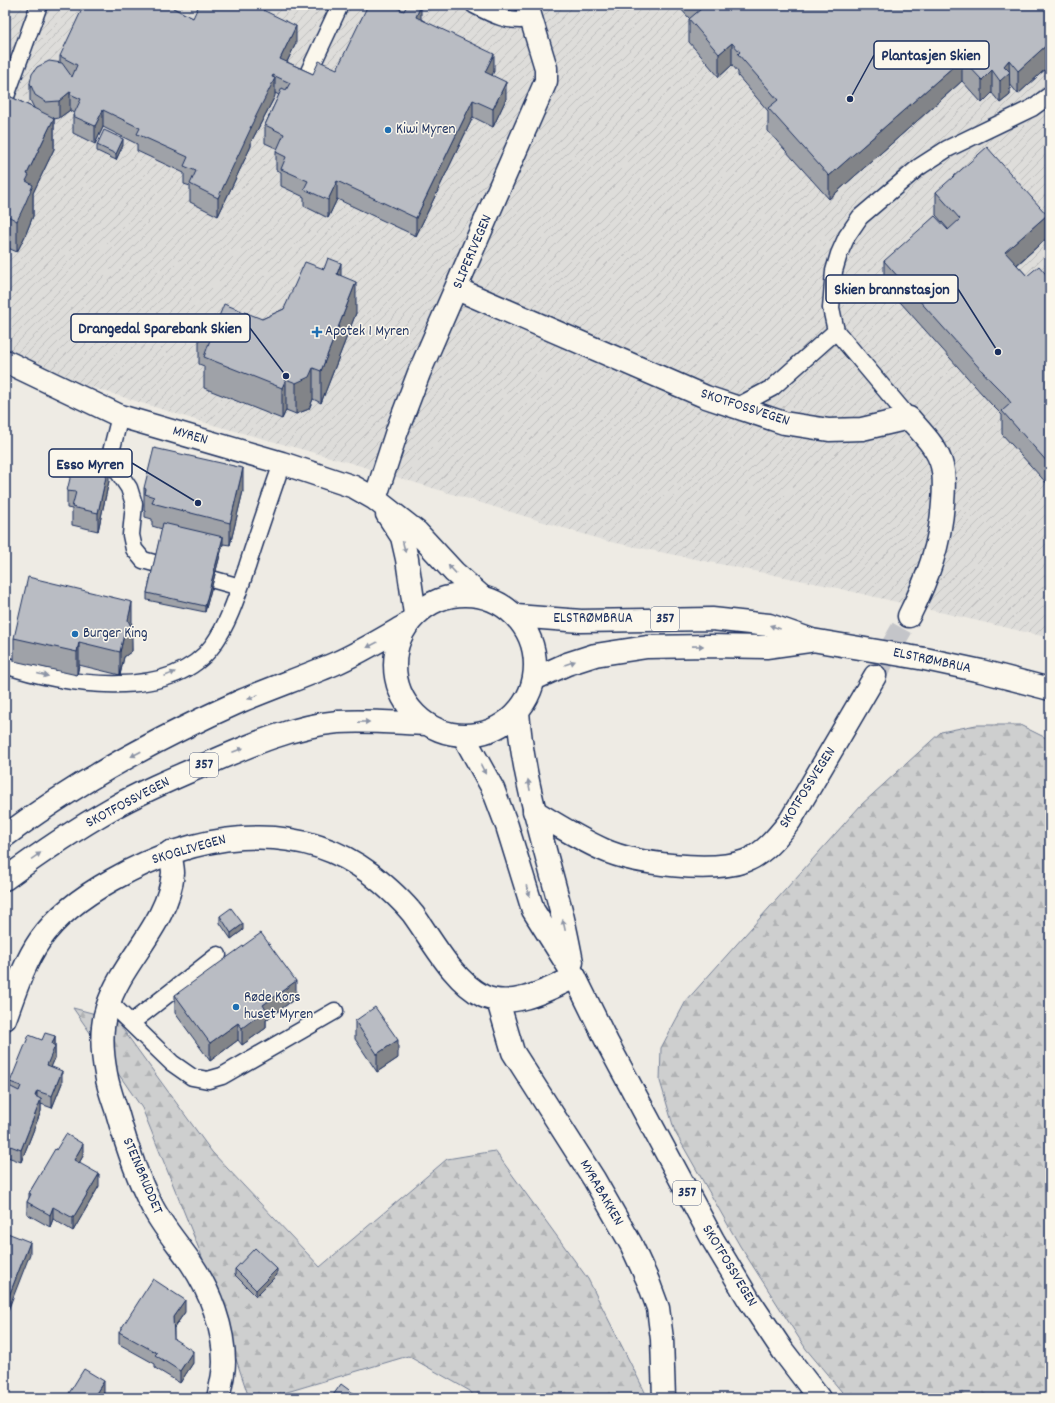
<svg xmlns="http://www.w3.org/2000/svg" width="1055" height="1403" viewBox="0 0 1055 1403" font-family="Dekko,sans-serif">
<defs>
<pattern id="industrial-furrows" width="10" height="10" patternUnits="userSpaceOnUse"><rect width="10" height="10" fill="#deddda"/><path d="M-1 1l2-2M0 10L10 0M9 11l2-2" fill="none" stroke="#bebebe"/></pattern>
<pattern id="forest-firs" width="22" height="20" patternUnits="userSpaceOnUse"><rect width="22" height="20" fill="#cecfcf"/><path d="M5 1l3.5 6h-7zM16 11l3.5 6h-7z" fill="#b0b2b4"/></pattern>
</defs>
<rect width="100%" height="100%" fill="#eeebe4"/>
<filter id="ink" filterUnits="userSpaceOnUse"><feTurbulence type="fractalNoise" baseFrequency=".025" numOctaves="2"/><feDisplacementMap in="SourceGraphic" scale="8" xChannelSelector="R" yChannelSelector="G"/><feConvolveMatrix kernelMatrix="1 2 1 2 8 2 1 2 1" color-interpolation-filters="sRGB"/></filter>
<g filter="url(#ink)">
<path fill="url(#industrial-furrows)" d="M5,5H1050V632L1046,637L824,585L606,541L351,463L199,421L88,386L5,348Z"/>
<path fill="url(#forest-firs)" stroke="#747f96" d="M976,725H1020L1050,740V1398H847L806,1349L740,1246L675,1132L660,1081L661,1048L686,1001L861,805L941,732Z
M73,1008L107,1017L119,1024L212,1152L320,1267L447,1159L495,1151L588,1279L648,1398H475L470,1391L408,1356L267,1398H249L201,1254L142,1108Z"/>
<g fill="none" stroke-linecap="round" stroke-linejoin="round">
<path stroke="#c4c5c9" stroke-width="22" stroke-dasharray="22 11" stroke-linecap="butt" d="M875,676L909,616"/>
<g stroke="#1b2f5e" stroke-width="19">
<path id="service" d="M474,5C493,15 509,23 531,19
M306,78L340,5
M5,99L39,5
M736,407L772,388L836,331
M120,416L111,452L113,464L129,488L134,504L131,535L134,549L143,560L240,587
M909,418L836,331L831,308L834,271L839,254L847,236L860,217L919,167L947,149L1032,108L1050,95
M5,665C63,685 171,703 213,645C229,623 238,593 247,567C258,532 270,498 282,463
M109,1002L172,1063L192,1077L208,1080L222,1076L335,1011
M131,1023L218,955"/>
</g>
<g stroke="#1b2f5e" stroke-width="25">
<path id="minor" d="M457,289L706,397L784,423L829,430L862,429L909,418C921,432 938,448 942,466C945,478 944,491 943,503C940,545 928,578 909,616
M5,361L120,416L282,463L354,487L375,499L417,532L454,572L481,596
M375,499L397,431L419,373L546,81V68L527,5
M387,514L402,537L407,559L415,614
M534,811C557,825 579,839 604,850C635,864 712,873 745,861C764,854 778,836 790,821L875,676
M170,852C171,859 173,867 173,873C168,925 122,960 107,1008C100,1029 102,1053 106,1074C108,1087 113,1100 117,1112C126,1144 136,1176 152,1206C162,1226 178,1244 191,1263C210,1291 224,1328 224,1362C224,1374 221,1386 218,1398
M498,1001L513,1052L594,1179L631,1244L648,1281L658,1308L662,1339L664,1398"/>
</g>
<g stroke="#1b2f5e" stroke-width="25">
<path id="tertiary" d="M5,1019C15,992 24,963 40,940C58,914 85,895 112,880C191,835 293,815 371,874C386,886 401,899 413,914C432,940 453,981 483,996C512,1010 549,989 575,977"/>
</g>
<g stroke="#1b2f5e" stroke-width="25">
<path id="primary" d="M395 665a70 70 0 1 1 140 0a70 70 0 1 1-140 0Z
M516,616L581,621L712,619L769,625L812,640L925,659L981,671L1050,689
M534,679L567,664L595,655L647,647L709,646L766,647L809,641
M518,711C522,775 542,837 558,899C564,920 568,941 572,962
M463,735L493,789L507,826L533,910L575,977L608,1044L713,1240L749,1300L783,1351L819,1398
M5,836C76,783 160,737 241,701C272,688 303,677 334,664C359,653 382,639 406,625
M5,879C39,854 74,830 111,809C142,791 176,777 209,763C250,745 294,726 338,722C367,720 397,723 426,724"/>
</g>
<use href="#service" stroke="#fbf7ec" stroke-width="16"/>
<use href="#minor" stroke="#fbf7ec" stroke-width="22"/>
<use href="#tertiary" stroke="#fbf7ec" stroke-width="22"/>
<use href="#primary" stroke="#fbf7ec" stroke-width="22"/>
</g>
<path fill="#9fa2a8" stroke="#1b2f5e" d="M677,5H1050V65L1018,94L1010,84V95L1000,103L992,93L982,103L962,81L829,199L768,131V111L738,76V72L732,65L719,77L689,42V19H690Z
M175,9L193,18L265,11L296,43L287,62L313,74L337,69L421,19L494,71L492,75L506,99L493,127L473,117L416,236L337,199L328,218L304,206V197L281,186V172L276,170V152L278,149L265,143V125L279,95L275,93L274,98L251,142V146L218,216L190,202V186L184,184V173L137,151V144L103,127L95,144L73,133V116L74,113L70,111V110L59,118L54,119V149L33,193V216L25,236L17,252L8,248L5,94L34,108L30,100V83L60,63V56Z
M97,145H123L116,160L97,151Z
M936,192L1047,238L1017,265L1027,276L1050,279V487L1002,434V415L991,404L884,284V261L948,229L936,215Z
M341,276L356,313L321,403L313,399L309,409L296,414L286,410L282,419L204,388V366L199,364V332L216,324L262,319L284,309Z
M109,481L98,531L72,525V509L67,508V491Z
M144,488L243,491L230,545L223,544L205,612L147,600V593L162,529L152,526V519L145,517V511H144Z
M132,624L131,627L132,651L124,657L120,675L79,665L77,675L14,661V638Z
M220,916L243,930L231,939L220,923Z
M175,995L296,998L266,1020V1028L242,1045L238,1040L210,1061L175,1013Z
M355,1021L398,1058L377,1072L355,1039Z
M55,1036V1058L51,1067L62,1083L52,1108L41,1104V1111L21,1162L5,1156V1095L10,1087V1082L42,1040Z
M56,1150L83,1156L79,1163L99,1186L73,1231L53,1219L50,1227L27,1214V1202L29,1198V1193Z
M235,1269L277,1275L256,1296L235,1275Z
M185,1312L174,1328V1339L193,1363L180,1383L155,1368V1364L119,1344V1332Z"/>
<path fill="#828488" stroke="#1b2f5e" d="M421,5V23L416,17Z
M296,26V43L280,76V59Z
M1050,42V65L1018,94V71Z
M732,43V65L719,77V54Z
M494,54V71L485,90V72Z
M962,59V81L829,199V176Z
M1009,60L1010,95L1000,103V81L1004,66Z
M992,70V93L982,103V80Z
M273,75V82L275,78V96L251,142V146L218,216V198Z
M506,82V99L493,127V109Z
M71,91L70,94V110L59,118V101Z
M473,100V117L416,236V218Z
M103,110V127L95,144V126Z
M54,118V149L33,193V216L25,236L17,252V221L27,174Z
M123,139V145L116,160V154Z
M337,181V199L328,218V200Z
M1047,215V238L1005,275V252Z
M8,216V248L5,253V222Z
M341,263V294L337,274Z
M356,282V313L321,403V371Z
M313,368V399L309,409L296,414V383Z
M286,379V410L282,419V388Z
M109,463V481L98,531V513Z
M243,468V491L230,545V523Z
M223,537V544L205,612V606Z
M132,602V624L131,630L132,629V651L124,657L120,675V652Z
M79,642V665L77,675V652Z
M243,924V930L231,939V933Z
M296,981V998L266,1020V1028L242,1045V1028L263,1005Z
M238,1023V1040L210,1061V1043Z
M55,1036V1058L47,1077V1065L52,1044Z
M398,1040V1058L377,1072V1054Z
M62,1071V1083L52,1108V1096Z
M37,1091V1103L35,1096Z
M41,1099V1111L21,1162V1150Z
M83,1144V1156L74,1172V1160Z
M99,1174V1186L73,1231V1218Z
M53,1207V1219L50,1227V1215Z
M30,1242V1254L5,1318V1306Z
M277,1269V1275L256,1296V1290Z
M185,1300V1312L173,1329V1317Z
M193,1351V1363L180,1383V1371Z
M104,1381V1394L101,1398H93Z"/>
<path fill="#b9bcc3" stroke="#1b2f5e" d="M84,5H175L173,8L193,18L199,5H261L265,7L263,10L296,26L280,59L313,74L319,61L337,69L368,5H391L404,11L407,5H421L416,17L494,54L485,72L506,82L493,109L473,100L416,218L337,181L328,200L304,189L308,181L281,169L286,157L276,152L284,134L265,125L282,88L286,90L290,83L273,75L272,77L275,78L250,128H251L218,198L190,184L196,171L184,166L188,157L137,134L140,128L103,110L95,126L73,116L81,99L70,94L71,91L59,101L46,102L35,95L30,83L32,74L37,67L49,61L62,63L72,77L77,65L60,56Z
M697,5H1050V42L1018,71L1009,60L1004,66L1010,72L1000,81L992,70L982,80L962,59L829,176L768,108L778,100L738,54L740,52L732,43L719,54L689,19L701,9Z
M5,94L54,118L27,174L29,175L26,181L33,185L25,204L17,221L8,216L5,222Z
M104,130L123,139L116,154L97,145Z
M987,147L1047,215L1005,252L1027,276L1039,266L1050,279V465L1002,411L1011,403L1005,395L991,381L884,261L935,216L948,230L960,219L936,192Z
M328,258L341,263L337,274L356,282L321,371L313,368L309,377L296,383L286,379L282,388L204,357L211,337L199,332L205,319L216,324L224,304L262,319L284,309L305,262L324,269Z
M154,448L243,468L230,523L152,503L154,497L145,494L146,489L144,488Z
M84,457L109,463L98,513L72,507L76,492L67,491L72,470L81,472Z
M163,523L223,537L205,606L147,593Z
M28,577L132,602L128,620L132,629L124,634L120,652L79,642L77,652L14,638Z
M231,908L243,924L231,933L220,916Z
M261,933L296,981L263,1005L266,1010L242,1028L238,1023L210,1043L175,995Z
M375,1007L398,1040L377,1054L355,1021Z
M45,1033L55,1036L52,1044L55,1046L47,1065L62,1071L52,1096L37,1091L35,1096L41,1099L21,1150L5,1144V1095L9,1086L19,1091L21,1086L10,1082L29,1035L42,1040Z
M66,1134L83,1144L74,1160L99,1174L73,1218L53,1207L50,1215L27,1202L31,1194L29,1193L55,1149L56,1150Z
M5,1232L30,1242L5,1306Z
M255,1248L277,1269L256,1290L235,1269Z
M153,1279L185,1300L173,1317L174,1339L193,1351L180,1371L155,1355L157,1353L119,1332Z
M84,1369L104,1381L93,1398H94H66Z
M341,1384L360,1398H331Z"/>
<defs><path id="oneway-solid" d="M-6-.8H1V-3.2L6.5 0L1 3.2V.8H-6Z"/></defs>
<g fill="#8b93a5">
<use href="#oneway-solid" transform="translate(404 547) rotate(76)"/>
<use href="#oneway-solid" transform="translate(452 569) rotate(-133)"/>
<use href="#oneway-solid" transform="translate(775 627) rotate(-161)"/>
<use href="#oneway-solid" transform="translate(372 645) rotate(153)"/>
<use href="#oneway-solid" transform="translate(698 646) rotate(-1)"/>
<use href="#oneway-solid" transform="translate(570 663) rotate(-20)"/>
<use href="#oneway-solid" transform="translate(170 674) rotate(-22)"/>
<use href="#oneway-solid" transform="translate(43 675) rotate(14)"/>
<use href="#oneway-solid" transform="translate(253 697) rotate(158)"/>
<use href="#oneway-solid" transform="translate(364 722) rotate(-1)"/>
<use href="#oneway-solid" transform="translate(238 750) rotate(-21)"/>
<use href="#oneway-solid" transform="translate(136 754) rotate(152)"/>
<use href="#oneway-solid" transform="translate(483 769) rotate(63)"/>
<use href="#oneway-solid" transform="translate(529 785) rotate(-101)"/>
<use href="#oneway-solid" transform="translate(36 856) rotate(-34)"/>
<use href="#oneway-solid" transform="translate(528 891) rotate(72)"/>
<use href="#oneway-solid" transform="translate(564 925) rotate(-102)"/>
</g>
</g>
<g fill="#1f6fb2" stroke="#fbf7ec" stroke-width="1.5">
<circle cx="388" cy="130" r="4"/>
<path d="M315 326h4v4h4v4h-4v4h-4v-4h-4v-4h4z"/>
<circle cx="75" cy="634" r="4"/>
<circle cx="236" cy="1007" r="4"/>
</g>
<g text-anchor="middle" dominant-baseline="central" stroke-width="3" stroke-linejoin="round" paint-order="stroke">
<g fill="#fbf7ec" stroke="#5e6b89" stroke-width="1">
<rect x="651" y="607" width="28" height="24" rx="3"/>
<rect x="190" y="753" width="28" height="24" rx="3"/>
<rect x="673" y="1181" width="28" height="24" rx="3"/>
</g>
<g font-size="14" font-weight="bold" fill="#1b2f5e">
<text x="665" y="619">357</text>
<text x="204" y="765">357</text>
<text x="687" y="1193">357</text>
</g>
<g font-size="15" fill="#1b2f5e" stroke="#fbf7ec" text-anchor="start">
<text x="396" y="130">Kiwi Myren</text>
<text x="325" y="332">Apotek 1 Myren</text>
<text x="83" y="634">Burger King</text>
<text x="244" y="998">Røde Kors<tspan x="244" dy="17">huset Myren</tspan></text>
</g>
<g font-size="15" fill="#1b2f5e" stroke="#fbf7ec">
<text transform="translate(473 252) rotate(-67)">SLIPERIVEGEN</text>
<text transform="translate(745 408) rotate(18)">SKOTFOSSVEGEN</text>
<text transform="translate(190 436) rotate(16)">MYREN</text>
<text x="593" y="619">ELSTRØMBRUA</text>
<text transform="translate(932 661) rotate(12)">ELSTRØMBRUA</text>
<text transform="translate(808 788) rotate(-58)">SKOTFOSSVEGEN</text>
<text transform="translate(128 803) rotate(-28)">SKOTFOSSVEGEN</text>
<text transform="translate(189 850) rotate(-16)">SKOGLIVEGEN</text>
<text transform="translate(142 1176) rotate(67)">STEINBRUDDET</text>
<text transform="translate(601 1193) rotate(60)">MYRABAKKEN</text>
<text transform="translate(729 1266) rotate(59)">SKOTFOSSVEGEN</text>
</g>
</g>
<path fill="none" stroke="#1b2f5e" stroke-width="1.5" d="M850 99L874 55M998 352L958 289M286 376L250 328M198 503L132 463"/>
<g fill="#1b2f5e" stroke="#fbf7ec" stroke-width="1.5">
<circle cx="850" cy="99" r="4"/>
<circle cx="998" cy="352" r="4"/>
<circle cx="286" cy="376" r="4"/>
<circle cx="198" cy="503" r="4"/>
</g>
<g fill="#fbf7ec" stroke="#1b2f5e" stroke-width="1.5">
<rect x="874" y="41" width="115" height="28" rx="4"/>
<rect x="826" y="275" width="132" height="28" rx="4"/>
<rect x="71" y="314" width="179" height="28" rx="4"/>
<rect x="49" y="449" width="83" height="28" rx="4"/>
</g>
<g font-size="16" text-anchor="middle" font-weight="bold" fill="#1b2f5e">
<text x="931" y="60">Plantasjen Skien</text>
<text x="892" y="294">Skien brannstasjon</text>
<text x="160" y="333">Drangedal Sparebank Skien</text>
<text x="90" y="469">Esso Myren</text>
</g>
<rect width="1055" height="1403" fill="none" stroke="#fbf7ec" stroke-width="20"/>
<rect x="10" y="10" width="1035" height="1383" fill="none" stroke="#1b2f5e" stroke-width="1.5" filter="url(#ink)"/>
</svg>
